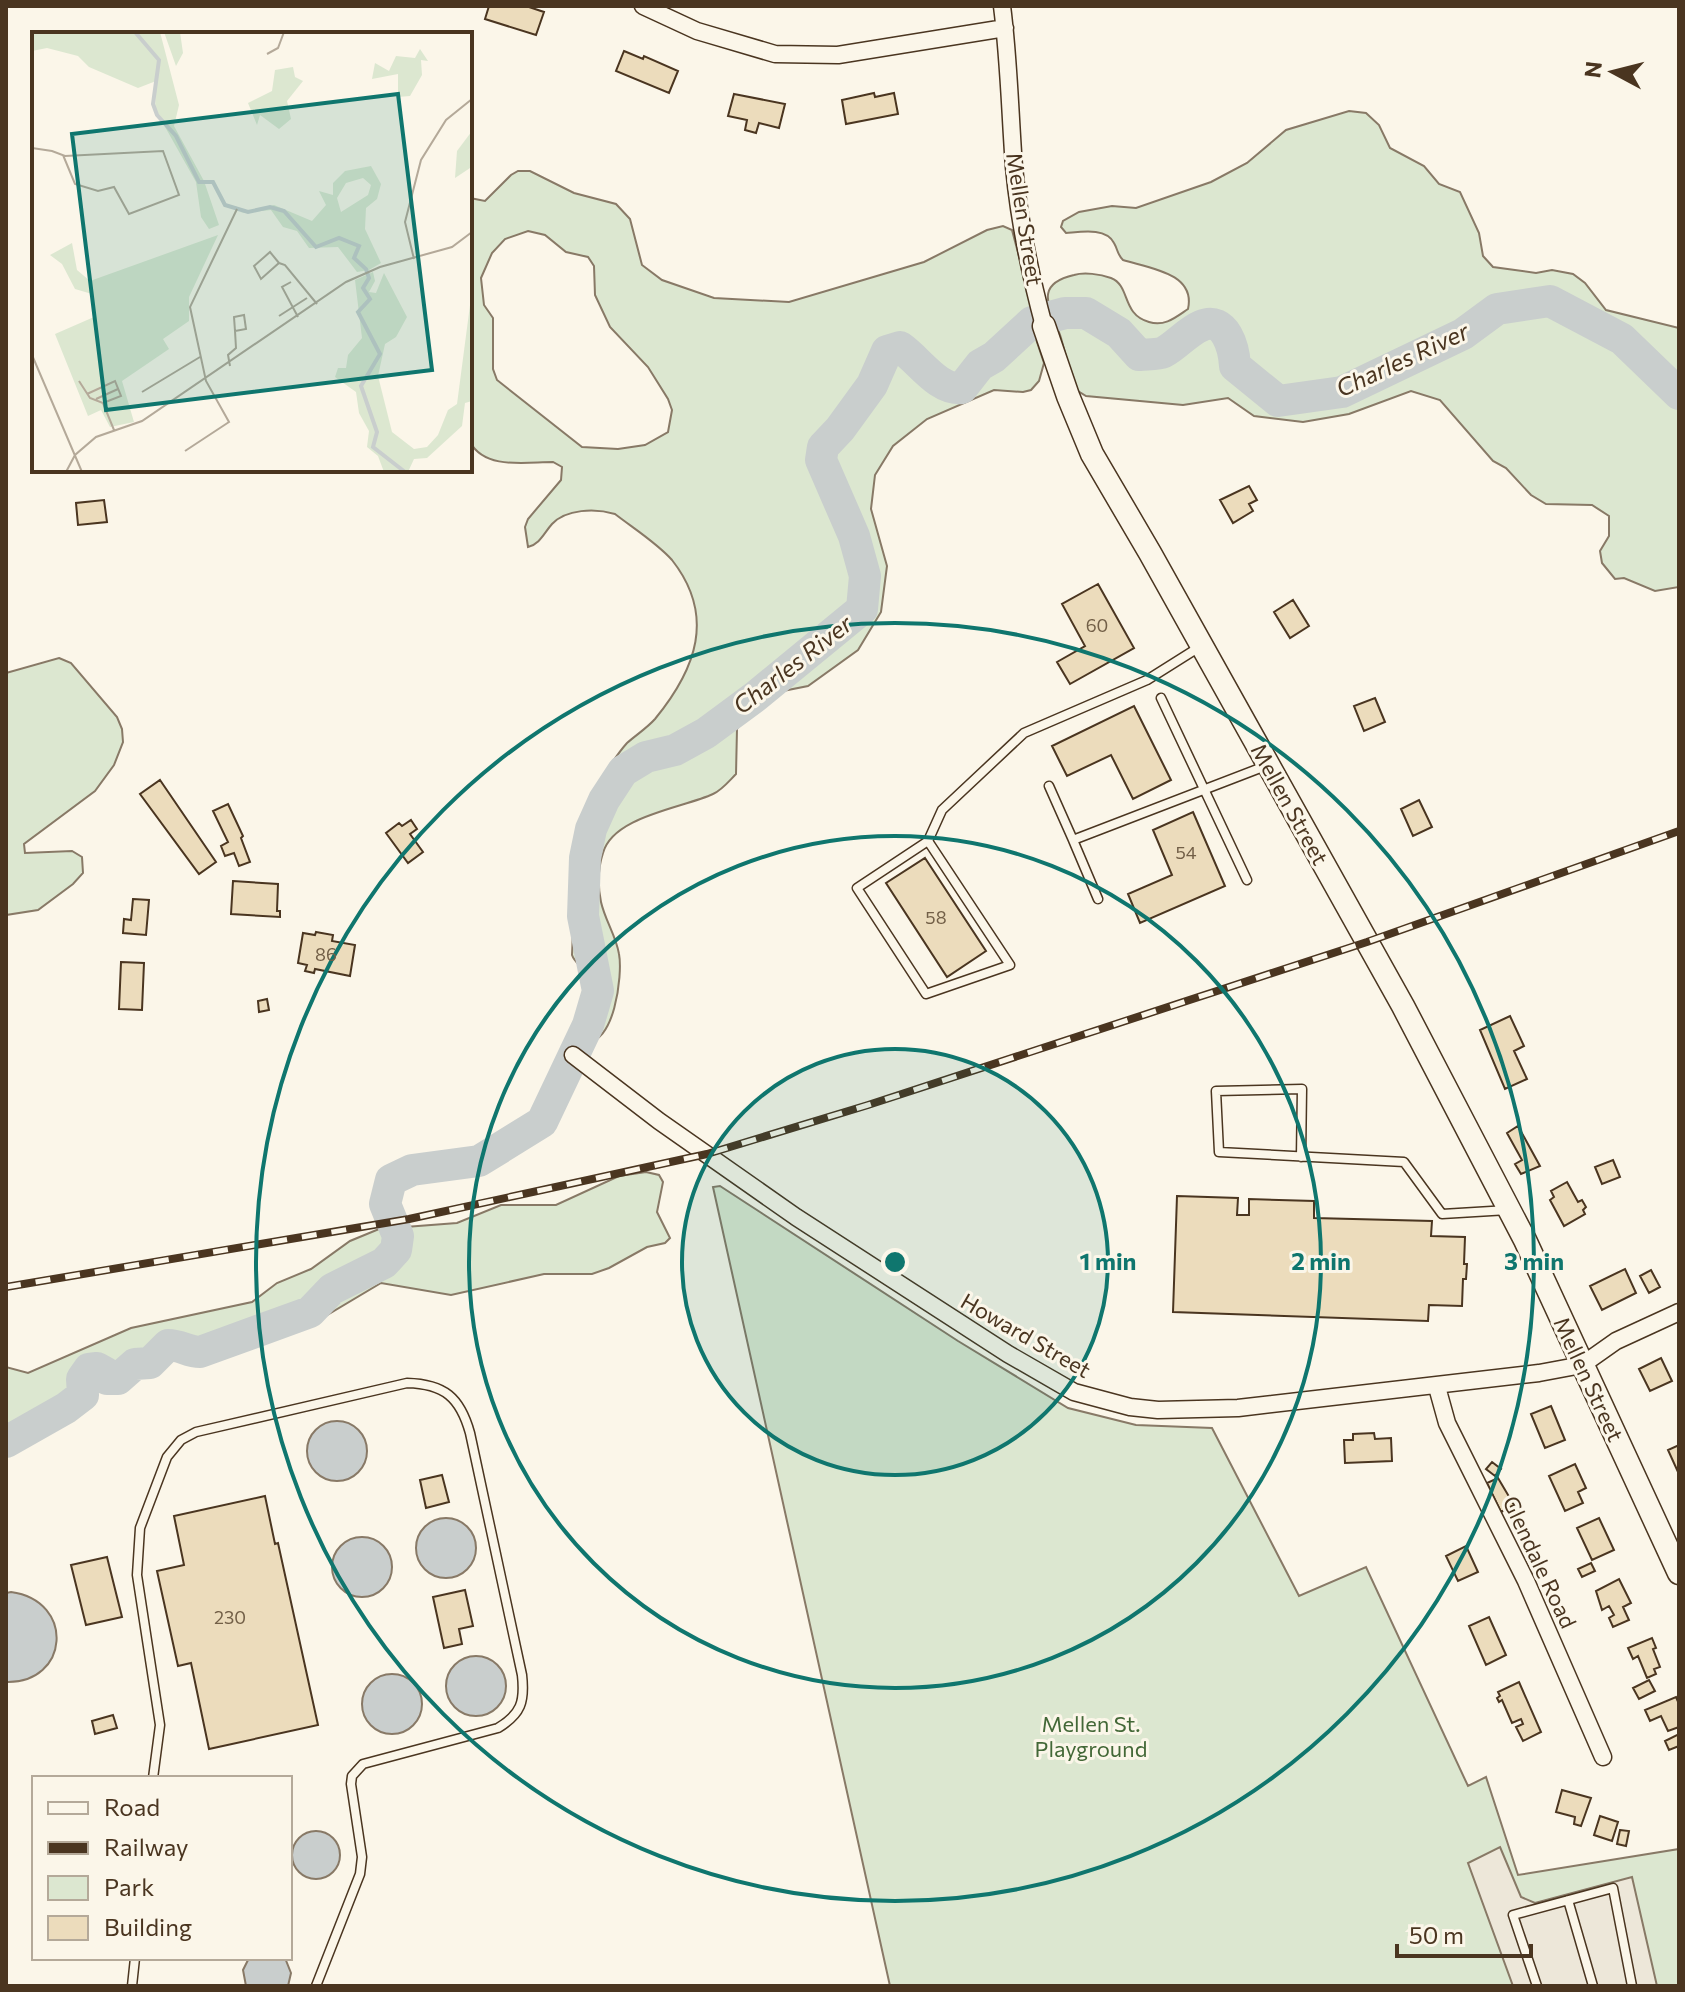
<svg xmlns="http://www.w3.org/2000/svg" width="1685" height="1992" viewBox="0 0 1685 1992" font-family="Commissioner,sans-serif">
<rect width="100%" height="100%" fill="#fbf6e9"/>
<path fill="#dce7d0" stroke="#887966" stroke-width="2" fill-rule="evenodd" d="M1349,111L1366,113L1379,125L1390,148L1424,166L1439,184L1460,192L1479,233L1483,256L1493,267L1536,273L1552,270L1573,274L1585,283L1606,310L1679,328V587L1655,591L1624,578L1615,579L1602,563L1600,551L1609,536V516L1592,505L1546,504L1531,495L1506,468L1493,461L1440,400L1411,391L1349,414L1303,422L1254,416L1228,398L1183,405L1086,396L1078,391C1070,374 1066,356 1061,338C1053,311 1030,285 1074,275C1084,272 1100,274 1111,278C1131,286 1121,314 1149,322C1165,327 1176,317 1188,309C1196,273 1149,268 1123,260C1117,254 1118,250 1114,243C1106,227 1080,232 1066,233L1061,227L1063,221L1079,212L1112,206L1136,208L1211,182L1247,163L1286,130Z
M518,171H530L574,193L616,204L630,219L642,265L662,280L714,298L789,302L924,262L987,230L1003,226L1012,230L1025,279L1036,304L1031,324L1044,363L1039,381L1031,390L1023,392L994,390L927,419L893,446L875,475L871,509L887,566L881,612L858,650L808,686L773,693L748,711L737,729L736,774C729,781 722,790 713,794C683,808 613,816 603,853C598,868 598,887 601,902C605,920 616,936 619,954C623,975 614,1048 584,1041C575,1020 593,997 587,976C584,967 575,964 572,955C575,897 569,835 599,783C607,770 617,754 627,743C636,735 647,728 655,719C696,669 716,616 672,560C657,543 633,528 615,514C595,508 566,509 552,524C544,533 540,544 528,547L525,527L528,519L561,480L562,467L553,462C526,462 485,470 470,442V198L485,201L511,175ZM528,231L545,235L566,252L588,257L594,266L595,295L610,327L648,367L668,399L672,410L668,432L645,445L618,449L582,447L497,380L493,369V318L484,305L481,278L492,253L505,239Z
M59,658L71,663L117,717L122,729L123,742L114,765L95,791L24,844L25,853L72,851L82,857L83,873L73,884L38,910L6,915V673Z
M646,1172L659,1175L663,1182L657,1212L670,1238L665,1243L647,1247L609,1268L592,1274H544L451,1295L381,1283L312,1324L149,1354L23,1427L6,1434V1367L28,1373L131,1328L252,1302L277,1283L311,1269L350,1241L379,1229L457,1223L501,1205H556L619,1176Z
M720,1186L958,1341L1068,1408L1136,1425L1212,1428L1299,1596L1366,1567L1468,1786L1486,1777L1518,1875L1679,1849V1986H890L713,1187Z"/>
<path fill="#ede7d9" stroke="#887966" stroke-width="2" d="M1500,1847L1521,1897L1535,1903L1632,1877L1657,1986H1513L1468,1863Z"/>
<path fill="#c9cecd" stroke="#887966" stroke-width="2" d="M307 1451a30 30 0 1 1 60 0a30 30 0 1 1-60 0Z
M416 1548a30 30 0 1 1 60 0a30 30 0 1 1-60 0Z
M332 1567a30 30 0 1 1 60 0a30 30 0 1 1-60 0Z
M11,1592C76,1601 69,1684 6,1682V1593Z
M446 1686a30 30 0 1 1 60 0a30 30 0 1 1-60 0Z
M362 1704a30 30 0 1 1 60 0a30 30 0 1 1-60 0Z
M292 1855a24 24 0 1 1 48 0a24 24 0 1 1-48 0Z
M249,1958H285L291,1973L288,1986H246L243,1970Z"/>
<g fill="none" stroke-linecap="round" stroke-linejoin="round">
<path stroke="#c9cecd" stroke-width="32" d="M6,1442L66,1408L83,1395L82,1379L89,1369L97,1368L106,1373L107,1379H118L135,1364L150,1363L168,1345C181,1345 188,1352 200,1352L310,1312L332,1289L384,1263L396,1250L398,1236L385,1204L391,1180L412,1170L479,1161L542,1122L588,1025L598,991L583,916L585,858L591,829L604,800L623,771L646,757L675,750L706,733L756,696L862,609L865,576L854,536L821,460L823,447L840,429L872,385L887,351L900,347C919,360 938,391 962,388L980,365L994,357L1032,322L1065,313H1086L1119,333L1139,355C1147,354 1157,355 1164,352C1177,345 1187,332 1201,326C1226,315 1234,349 1235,366L1278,401L1342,392L1463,334L1497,309L1550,301L1622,339L1679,394"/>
</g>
<path fill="#ecdcbc" stroke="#4a3520" stroke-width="2" d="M489,6H526L544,12L536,35L485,19Z
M624,51L643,59L644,56L678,71L669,93L616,71Z
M874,93L875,97L894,93L898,114L846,124L842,100Z
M734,94L785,104L779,128L759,123L756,133L745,130L747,120L728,116Z
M1249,486L1257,500L1249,504L1253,511L1233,523L1220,500Z
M104,500L107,522L78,525L76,503Z
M1098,584L1134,648L1070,684L1057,662L1085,646L1062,604Z
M1293,600L1309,626L1290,638L1274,612Z
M1375,698L1385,722L1364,731L1354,706Z
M1134,706L1171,780L1133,799L1111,755L1067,776L1052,746Z
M160,780L216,862L199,874L140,794Z
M1419,800L1432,827L1413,836L1401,809Z
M228,804L243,836L241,838L250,862L239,866L234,853L225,856L221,846L228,842L213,811Z
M1193,812L1225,886L1140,923L1128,894L1172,875L1153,830Z
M411,820L417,829L410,834L423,852L408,863L386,833L399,823L402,826Z
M925,858L986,951L947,977L886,883Z
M233,881L278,884L277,911H280V917L231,914Z
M133,899L149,900L146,935L123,933L124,919L131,920Z
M316,932L333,935L332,941L355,945L350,976L315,969L314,973L305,971L307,965L298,963L303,933L315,935Z
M121,962L144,963L142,1010L119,1009Z
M267,999L269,1010L259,1012L258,1001Z
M1510,1016L1524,1046L1514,1051L1527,1079L1505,1089L1480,1030Z
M1518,1126L1540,1166L1521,1174L1515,1164L1522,1160L1507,1133Z
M1613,1160L1620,1177L1602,1184L1595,1167Z
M1567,1182L1578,1202L1582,1200L1586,1207L1583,1210L1585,1214L1564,1226L1550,1200L1554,1197L1551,1191Z
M1177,1196L1238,1198L1237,1215H1249V1199L1314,1201V1218L1432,1221L1431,1236L1465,1237L1464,1264H1467L1466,1279H1463L1462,1306L1429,1305L1428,1321L1173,1312Z
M1625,1269L1636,1293L1602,1310L1590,1286Z
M1651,1270L1660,1287L1649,1293L1640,1276Z
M1661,1358L1672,1381L1650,1391L1639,1369Z
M1551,1406L1565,1440L1545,1448L1531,1414Z
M1374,1433L1375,1439L1391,1438L1392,1461L1345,1463L1344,1440H1353V1434Z
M1679,1445V1471L1678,1472L1668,1450Z
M1492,1462L1501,1469L1495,1476L1486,1469Z
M1575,1464L1586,1488L1578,1492L1583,1503L1565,1511L1549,1476Z
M442,1475L449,1502L426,1508L420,1480Z
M1498,1478L1514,1505L1501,1512L1487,1483Z
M265,1496L275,1544L278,1543L318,1725L209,1749L191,1663L178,1666L157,1571L184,1565L174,1516Z
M1599,1518L1614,1550L1592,1560L1577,1528Z
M1466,1546L1478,1572L1458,1581L1446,1556Z
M107,1557L122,1617L86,1625L71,1565Z
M1591,1563L1595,1571L1582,1577L1578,1569Z
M1619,1579L1631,1603L1623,1607L1629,1620L1613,1627L1609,1618L1614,1615L1609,1606L1602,1610L1596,1591Z
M465,1590L473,1626L459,1629L462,1644L444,1648L433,1597Z
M1489,1617L1506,1655L1486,1665L1469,1626Z
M1652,1638L1656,1648L1653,1649L1660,1667L1654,1669L1656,1674L1647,1678L1638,1656L1633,1659L1628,1648Z
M1649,1680L1655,1691L1639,1699L1633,1688Z
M1519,1682L1541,1732L1523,1741L1516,1727L1523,1724L1521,1719L1512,1723L1502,1700L1499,1702L1497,1698L1500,1696L1498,1692Z
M1676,1697L1679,1704V1727L1668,1731L1661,1716L1650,1721L1645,1710Z
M113,1715L117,1728L95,1734L92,1721Z
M1679,1734V1746L1669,1750L1665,1741Z
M1562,1790L1591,1798L1581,1826L1574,1824L1575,1817L1556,1812Z
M1600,1816L1618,1822L1612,1841L1594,1835Z
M1620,1830L1629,1831L1626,1846L1617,1844Z"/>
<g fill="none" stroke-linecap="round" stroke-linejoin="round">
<g stroke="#4a3520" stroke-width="11">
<path id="lane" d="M1161,698L1247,880
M1049,786L1073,840L1268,765
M1073,840L1098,899
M928,841L857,888L926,994L1010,965L928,841L942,810L1024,733L1147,680L1201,646
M1301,1157L1302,1089L1216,1091L1219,1152L1404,1162L1442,1214L1508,1210
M153,1778L160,1725L137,1575L140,1528L167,1457L181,1440L196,1432L407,1383C444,1384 460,1397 470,1433L522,1675C525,1702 521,1714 498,1728L363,1764L352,1776L351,1784L362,1857L360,1874L316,1986
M1568,1900L1593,1986
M132,1986L135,1958
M1537,1986L1513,1915L1613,1888L1632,1986"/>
</g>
<g stroke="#4a3520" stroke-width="19">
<path id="street" d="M643,6L697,31L775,54L838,55L1005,28
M1002,6C1009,60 1010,113 1014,167C1019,220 1030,274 1044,326
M573,1055L659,1121L796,1217L1008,1354L1074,1392L1130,1407L1158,1410L1238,1408L1539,1373L1582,1365L1616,1341L1679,1312
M1437,1387L1447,1423L1526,1581L1603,1757"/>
</g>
<g stroke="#4a3520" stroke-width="25">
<path id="secondary" d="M1044,326L1068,396L1092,454L1150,553L1403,1006L1525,1240L1679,1573"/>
</g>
<use href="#lane" stroke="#fbf6e9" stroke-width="8"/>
<use href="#street" stroke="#fbf6e9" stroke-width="16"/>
<use href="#secondary" stroke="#fbf6e9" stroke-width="22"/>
<g stroke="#4a3520" stroke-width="8">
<path id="rail" d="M6,1287L409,1219L707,1154L868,1105L1367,942L1679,831"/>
</g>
<use href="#rail" stroke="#fbf6e9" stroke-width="5" stroke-dasharray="15" stroke-linecap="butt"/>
</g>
<circle cx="895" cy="1262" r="213" fill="#0f766e" fill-opacity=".12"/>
<g fill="none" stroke="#0f766e" stroke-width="4">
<circle cx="895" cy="1262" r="213"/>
<circle cx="895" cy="1262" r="426"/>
<circle cx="895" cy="1262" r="639"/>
</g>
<g text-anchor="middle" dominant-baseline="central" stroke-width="6" stroke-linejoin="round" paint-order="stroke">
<g font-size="18" fill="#725f47">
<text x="1097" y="625">60</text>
<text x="1186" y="852">54</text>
<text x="936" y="917">58</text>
<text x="326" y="954">86</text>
<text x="230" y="1617">230</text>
</g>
<g font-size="22" fill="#4a3520" stroke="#fbf6e9">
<text transform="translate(1025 219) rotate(81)">Mellen Street</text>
<text transform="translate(1290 804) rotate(61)">Mellen Street</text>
<text transform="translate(1026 1335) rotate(30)">Howard Street</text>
<text transform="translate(1589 1379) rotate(65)">Mellen Street</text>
<text transform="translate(1540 1562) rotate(65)">Glendale Road</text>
</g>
<g font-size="22" fill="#436837" stroke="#fbf6e9">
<text x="1091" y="1723">Mellen St.<tspan x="1091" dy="25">Playground</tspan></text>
</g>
<g font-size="24" font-style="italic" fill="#4a3520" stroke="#fbf6e9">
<text transform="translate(1402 359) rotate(-25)">Charles River</text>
<text transform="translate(792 664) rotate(-38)">Charles River</text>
</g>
</g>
<g transform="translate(32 32)">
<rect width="440" height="440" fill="#fbf6e9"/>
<path d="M0,0H128L147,73L142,94L172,149L187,193L177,197L169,185L164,150L123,77L124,49L106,56L57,35L46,24L15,16L0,19ZM132,0H148L151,21L144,34ZM388,17L396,29L389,28L390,43L378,64L366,65V42L340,47L343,31L357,39L364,24L383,26ZM261,35L263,45L271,49L255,69L259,87L247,97L228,83L225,93L216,71L240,59L243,38ZM440,99L438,136L423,146L425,119ZM339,134L349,152L345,167L334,176L333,197L349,231L337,238L325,240L306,215L277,216L265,199L251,195L239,178L208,181L242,173L280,189L294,173L287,159L301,163V151L313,139ZM331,146L339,153L336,163L309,180L305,166L314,151ZM186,203L157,265V289L131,307L137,317L90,349L102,390L78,395L69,378L56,384L23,302L62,285L60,262L43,257L30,232L18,223L40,211L45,238L58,249ZM341,240L343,249L337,260L344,261L352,241L375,285L364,305L353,312L346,344L360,400L382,417L395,415L406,403L416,378L425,372L440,258V369L433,371L430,394L395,426L382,427L376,440H352L346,424L335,415L337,399L327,381L324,360L303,345L306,336H314L316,323L330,306L323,248Z" fill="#dce7d0" fill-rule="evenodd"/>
<path fill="none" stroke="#c9cecd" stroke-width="4" d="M103,0L127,28L121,72L125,83L144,104L167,150H181L193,173L216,180L238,175L252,179L284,215L307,206L327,214L322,226L334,237L337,246L331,256L338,267L326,280L348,322L329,354L345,400L341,415L373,440"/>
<path fill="none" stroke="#b4a999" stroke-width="2" d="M235,22L246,16L252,0M0,116L20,119L33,124L131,119L147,163L97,182L82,155L66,159L43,152L31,123M382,227L373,190L389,128L414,88L440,67M247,231L238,220L222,234L229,247L247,231L253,233L285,272M259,250L250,255L266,285M247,284L275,266M0,323L50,440M198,334L196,323L204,316L203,299L202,285L212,283L214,297L203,299M47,349L58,366L71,371L82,398M110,360L168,325M55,362L83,349L89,364L71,371M64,367L86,357M153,419L197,390L174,349L158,275L205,177M34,440L43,423L64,405L110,389L314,250L348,235L420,215L440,200"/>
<path fill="#0f766e" fill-opacity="0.15" stroke="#0f766e" stroke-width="4" d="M366,62L400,338L74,378L40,102Z"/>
<rect width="440" height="440" fill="none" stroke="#4a3520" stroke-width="4"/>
</g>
<circle cx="895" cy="1262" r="12" fill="#0f766e" stroke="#fbf6e9" stroke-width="4"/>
<g font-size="24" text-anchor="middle" font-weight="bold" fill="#0f766e" stroke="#fbf6e9" stroke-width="6" stroke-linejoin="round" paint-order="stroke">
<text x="1108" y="1270">1 min</text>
<text x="1321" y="1270">2 min</text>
<text x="1534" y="1270">3 min</text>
</g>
<rect width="1685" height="1992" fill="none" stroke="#4a3520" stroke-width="16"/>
<rect x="32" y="1776" width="260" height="184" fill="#fbf6e9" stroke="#b4a999" stroke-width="2"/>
<rect x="48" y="1802" width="40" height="12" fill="#fbf6e9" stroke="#b4a999" stroke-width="2"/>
<text x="104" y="1816" font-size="24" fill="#4a3520">Road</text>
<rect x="48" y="1842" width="40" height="12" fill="#4a3520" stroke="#b4a999" stroke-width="2"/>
<text x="104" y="1856" font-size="24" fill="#4a3520">Railway</text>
<rect x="48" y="1876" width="40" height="24" fill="#dce7d0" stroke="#b4a999" stroke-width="2"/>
<text x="104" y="1896" font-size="24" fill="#4a3520">Park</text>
<rect x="48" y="1916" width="40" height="24" fill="#ecdcbc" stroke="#b4a999" stroke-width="2"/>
<text x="104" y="1936" font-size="24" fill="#4a3520">Building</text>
<g transform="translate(1613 72) rotate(277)" stroke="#fbf6e9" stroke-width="6" paint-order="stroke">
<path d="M0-6L14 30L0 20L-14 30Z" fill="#4a3520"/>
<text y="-12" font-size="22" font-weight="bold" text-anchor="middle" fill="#4a3520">N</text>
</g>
<path d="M1397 1944v12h134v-12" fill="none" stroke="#4a3520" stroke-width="4"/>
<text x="1409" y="1944" font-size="24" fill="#4a3520" stroke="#fbf6e9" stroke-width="6" paint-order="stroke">50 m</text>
</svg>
